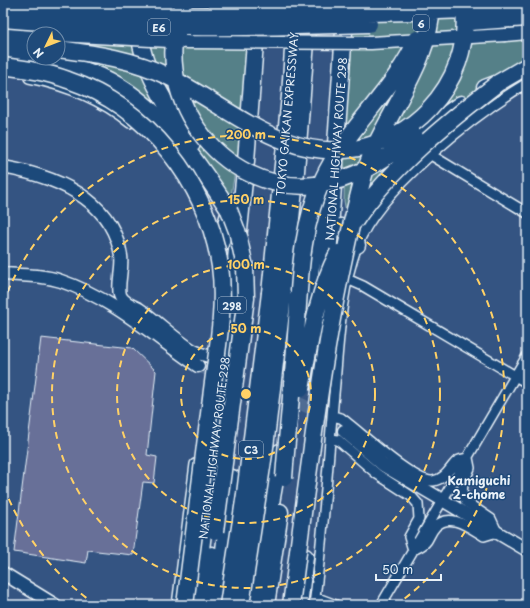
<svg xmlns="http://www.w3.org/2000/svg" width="530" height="608" viewBox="0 0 530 608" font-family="'Playpen Sans',sans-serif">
<rect width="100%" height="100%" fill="#345482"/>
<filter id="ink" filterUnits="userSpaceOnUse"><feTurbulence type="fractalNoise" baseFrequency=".025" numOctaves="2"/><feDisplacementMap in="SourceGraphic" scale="8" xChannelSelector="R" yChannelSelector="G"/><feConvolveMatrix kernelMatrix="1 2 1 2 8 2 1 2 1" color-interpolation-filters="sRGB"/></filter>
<g filter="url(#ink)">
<path fill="#558088" stroke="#9eb8c0" d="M55,3H251L241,136L231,195L200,185L142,130L74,86Z
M354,3H527V79L508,89L451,134L373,211L348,223L344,201L345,132Z"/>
<path fill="#677098" stroke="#e8f1f8" d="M41,338L132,348L156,371L147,455L157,457L154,483L143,482L133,555L88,550L86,563L14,552Z"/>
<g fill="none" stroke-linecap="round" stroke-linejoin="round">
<path stroke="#4f6c94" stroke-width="12" stroke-dasharray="12 6" stroke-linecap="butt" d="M198,366C236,382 277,391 313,410C324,416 334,424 344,431"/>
<g stroke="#e8f1f8" stroke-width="12">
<path id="street" d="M29,78C65,85 102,100 130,123
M431,155L527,213
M347,279L363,286L527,383
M331,439L338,440L377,474L411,496L418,504L419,519L409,537L413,550C433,541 425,538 436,526C451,512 470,528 484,536L497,532L491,519L466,502L462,493L463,484L470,468L468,458C464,459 459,459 456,462C449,469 445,479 433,481C414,483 358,430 341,418L332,416
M315,597L336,605
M177,605L195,464
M314,605C324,531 328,457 335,383C339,337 341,289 357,246C378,190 475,114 527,83
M381,605L527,356"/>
</g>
<g stroke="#e8f1f8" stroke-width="15">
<path id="secondary" d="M3,31L45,34
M505,35L527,33
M3,167C54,176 112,198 121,256C123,268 117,285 120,295C122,302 132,306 139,309C157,321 173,338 192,350C198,353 203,355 209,356
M3,274C22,275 43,275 61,281C112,298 154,336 198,366
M344,431L383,465L527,550
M3,573L55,605"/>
</g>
<g stroke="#e8f1f8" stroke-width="19">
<path id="highway" d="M141,3C130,57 165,102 192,144
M3,41L34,45
M3,52L34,58
M36,58C58,62 79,67 100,76C157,102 196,159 229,210
M485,88L498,83L527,66
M415,137L461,104
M341,227L357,245
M220,244L232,204
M270,293L290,96L296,3
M283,295L296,171L309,3
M303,321L322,191
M322,341L346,3
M194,605L231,309L246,161L258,3
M205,605L212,555
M218,605L232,478
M253,605L280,452
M266,605L280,512
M299,605L305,557"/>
</g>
<use href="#street" stroke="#1f4a7a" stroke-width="9"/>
<use href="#secondary" stroke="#1f4a7a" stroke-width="12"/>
<use href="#highway" stroke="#1f4a7a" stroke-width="16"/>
<g stroke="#e8f1f8" stroke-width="15" stroke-linecap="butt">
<path id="secondary-bridge" d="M58,35L188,42L371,43L505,35"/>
</g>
<g stroke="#e8f1f8" stroke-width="19" stroke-linecap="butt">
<path id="highway-bridge" d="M184,3C145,91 219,195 315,185C354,181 385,159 415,137
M3,5C124,16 245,17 367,13C420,12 474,11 527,6
M3,19C125,30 247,28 369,24
M470,22L527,18
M58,49C96,54 134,59 169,77C230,107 285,163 359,148C387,142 410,129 429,109C455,82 468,46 464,9
M3,66C25,69 47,72 68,80C148,107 207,183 220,266C226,309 216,355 211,398C202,467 194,536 185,605
M229,210L240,239
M355,221C388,170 450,120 498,83
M301,389C310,343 316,295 338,253
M284,478C287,435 292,391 295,348C300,291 298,232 323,179C347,127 394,91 417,39
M215,531L246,298L245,267L237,230
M228,605L245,494L270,293
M241,605L265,447L283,295
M291,605C310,463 325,321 362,182C378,120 431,69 432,3"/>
</g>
<use href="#secondary-bridge" stroke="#1f4a7a" stroke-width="12"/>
<use href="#highway-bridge" stroke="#1f4a7a" stroke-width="16"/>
</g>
</g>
<g fill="none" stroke="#ffd166" stroke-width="2" stroke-dasharray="7 5">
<circle cx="246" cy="394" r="65"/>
<circle cx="246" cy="394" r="129"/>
<circle cx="246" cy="394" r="194"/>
<path d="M96 605A259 259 0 0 1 3 485M3 303A259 259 0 1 1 396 605"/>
</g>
<g text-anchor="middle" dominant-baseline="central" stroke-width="3" stroke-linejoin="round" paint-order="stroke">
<g fill="#1f4a7a" stroke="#acbfd2" stroke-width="1">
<rect x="413" y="15" width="16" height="16" rx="3"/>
<rect x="148" y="19" width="22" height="16" rx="3"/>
<rect x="218" y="297" width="28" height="16" rx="3"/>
<rect x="239" y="441" width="24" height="16" rx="3"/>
</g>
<g font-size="10" font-weight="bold" fill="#e8f1f8">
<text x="421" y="23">6</text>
<text x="159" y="27">E6</text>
<text x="232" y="305">298</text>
<text x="251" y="449">C3</text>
</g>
<g font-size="11" fill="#e8f1f8" stroke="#1f4a7a">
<text transform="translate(287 114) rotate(-85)">TOKYO GAIKAN EXPRESSWAY</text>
<text transform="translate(336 149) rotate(-86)">NATIONAL HIGHWAY ROUTE 298</text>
<text transform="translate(214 448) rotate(-83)">NATIONAL HIGHWAY ROUTE 298</text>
</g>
<g font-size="12" font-weight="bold" fill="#e8f1f8" stroke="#1f4a7a">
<text x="479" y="480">Kamiguchi<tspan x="479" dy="14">2-chome</tspan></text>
</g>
</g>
<circle cx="246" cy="394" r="6" fill="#ffd166" stroke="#1f4a7a" stroke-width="2"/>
<g font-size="12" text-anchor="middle" font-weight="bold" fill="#ffd166" stroke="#1f4a7a" stroke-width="3" stroke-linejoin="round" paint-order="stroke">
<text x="246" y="139">200 m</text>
<text x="246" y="204">150 m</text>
<text x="246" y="269">100 m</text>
<text x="246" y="333">50 m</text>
</g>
<rect width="530" height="608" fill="none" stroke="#1f4a7a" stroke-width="16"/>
<rect x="8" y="8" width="514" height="592" fill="none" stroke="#e8f1f8" stroke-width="1.5" filter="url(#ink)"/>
<g transform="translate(46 46) rotate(227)"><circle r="19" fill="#1f4a7a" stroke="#6f8dac"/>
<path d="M0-3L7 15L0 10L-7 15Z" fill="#ffd166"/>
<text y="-6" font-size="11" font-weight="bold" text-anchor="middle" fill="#e8f1f8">N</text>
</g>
<path d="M376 574v6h65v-6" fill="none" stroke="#e8f1f8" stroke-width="2"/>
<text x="382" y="574" font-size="12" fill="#e8f1f8" stroke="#1f4a7a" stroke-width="3" paint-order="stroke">50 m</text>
</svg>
